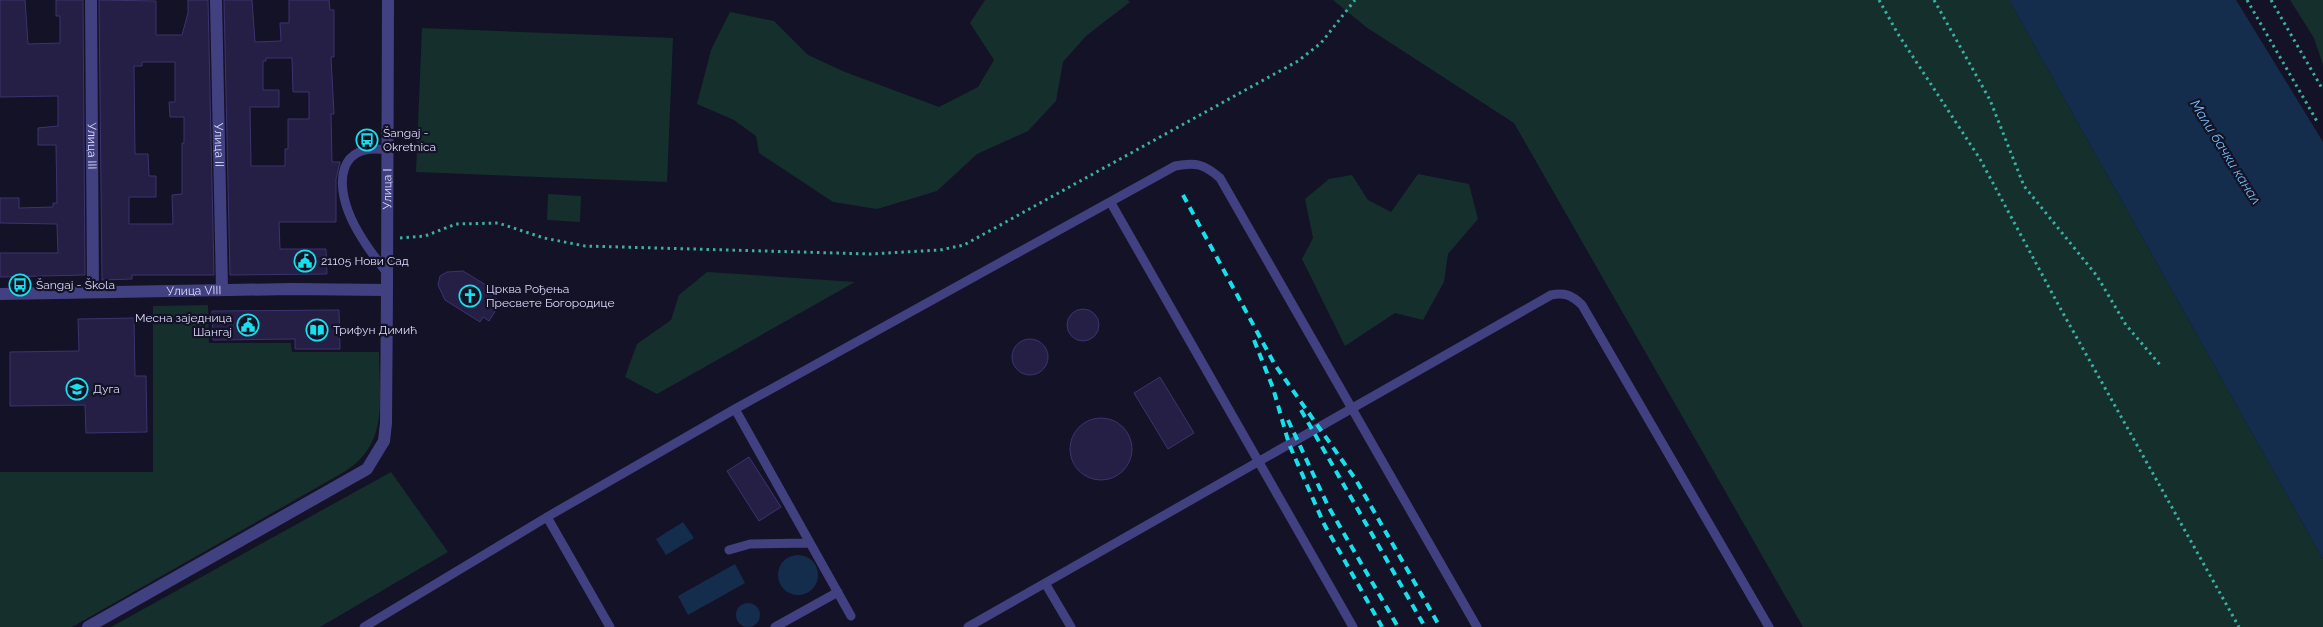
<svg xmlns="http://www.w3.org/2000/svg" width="2323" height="627" viewBox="0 0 2323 627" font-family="Raleway,sans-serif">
<rect width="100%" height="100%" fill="#141226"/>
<path fill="#152f2d" d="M985,0H1128L1130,2L1086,36L1063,62L1056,101L1028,131L977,154L937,191L877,209L833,202L759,153L756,136L734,120L697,104L711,50L730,12L774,21L808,55L845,72L939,107L978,87L994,60L970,23Z
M1333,0H2009L2323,559V627H1803L1514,123L1366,27Z
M2290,0H2323V65L2314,38Z
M422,28L673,38L667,182L416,172Z
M1418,174L1469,184L1478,219L1448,254L1444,282L1423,320L1395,313L1345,346L1302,259L1313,238L1305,199L1329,179L1352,175L1368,200L1391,212Z
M548,194L581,196L580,222L547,220Z
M707,272L855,282L657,394L625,377L637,344L671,320L679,295Z
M208,305L209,343H291L292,352H379C379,398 390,444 344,472L72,627H0V472H153V306Z
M391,472L448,552L320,627H111Z"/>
<path fill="#152d4c" d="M2009,0H2236L2323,142V559Z
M683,522L694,538L666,555L656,539Z
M778 575a20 20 0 1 1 40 0a20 20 0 1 1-40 0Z
M735,564L745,583L688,615L678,596Z
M736 615a12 12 0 1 1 24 0a12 12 0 1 1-24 0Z"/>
<path fill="#251f45" stroke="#3c336f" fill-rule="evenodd" d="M0,0H25L28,44L60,43V16H56V0H83L85,275L0,277V253H58L57,224L0,223V198H19V208L53,207V203H57L56,145H38V128L58,126V96L0,97Z
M99,0L156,1V35H182L188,13V0H208L214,275H132V279L102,280ZM142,62H175V102H169L170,117H184V143H182V194L172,195L173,224H129V197H156V176H149L148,154H135L134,66H142Z
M224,0H252L255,42L281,41L280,23H289V0H329L330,10H334V57H331L334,114H331L332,162H340L336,179V222H279L280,249H326L327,274L230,275ZM266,58H292L293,92H309V119H288V149H285V166H251L250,107H279V90H263V61H266Z
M463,271L499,293L495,298L501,302L489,321L483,317L480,322L445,300L438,285L440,276L447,272Z
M1067 325a16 16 0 1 1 32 0a16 16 0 1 1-32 0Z
M339,310L340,349H295V339L213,340L212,311Z
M134,318L135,376H146L147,432L86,433L85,405L10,406V352L79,351L78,319Z
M1012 357a18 18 0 1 1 36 0a18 18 0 1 1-36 0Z
M1160,377L1194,433L1168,449L1134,393Z
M1070 449a31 31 0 1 1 62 0a31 31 0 1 1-62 0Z
M749,457L781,507L759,521L727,471Z"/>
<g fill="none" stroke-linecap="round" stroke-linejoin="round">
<path stroke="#3aafa2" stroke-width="3" stroke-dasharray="2.5 4" stroke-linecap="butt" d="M1879,0L1898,34L1980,159L2059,306L2239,627
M1934,0L1990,100L2024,186L2097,276L2126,325L2161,366
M2247,0L2318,123
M2271,0L2323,90
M400,238L425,236L456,224L498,223L544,238L585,246L871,254L940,250L964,245L1298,61L1321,43L1355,0"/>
<path stroke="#414181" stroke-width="9" d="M1111,203L1353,627
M387,273C374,256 360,238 351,218C335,183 338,142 387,150
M735,409L851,616
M547,517L610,627
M729,550L750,544L810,543
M1045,583L1071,627
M364,627L547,517L735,409L1175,166C1196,162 1204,164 1220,178L1477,627
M775,627L838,592
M968,627L1551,295C1564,292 1572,295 1582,305L1769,627"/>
<g stroke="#414181" stroke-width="12">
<path id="s1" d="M91,0L93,292"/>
<path id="s2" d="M216,0L222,290"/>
<path id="s3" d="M0,294L291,289L387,290L388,0"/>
</g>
<path stroke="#414181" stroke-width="12" d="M88,627L367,469L384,441L386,423L387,290"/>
<path stroke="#17e0eb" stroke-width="4" stroke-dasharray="8 6" stroke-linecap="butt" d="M1183,195L1275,365L1356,480L1440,627
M1254,340L1273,388L1289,444L1324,524L1382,627
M1301,410L1425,627
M1288,420L1328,506L1398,627"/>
</g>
<defs>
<g id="bus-ring" transform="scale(1.125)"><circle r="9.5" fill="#141226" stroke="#17e0eb" stroke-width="1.5"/><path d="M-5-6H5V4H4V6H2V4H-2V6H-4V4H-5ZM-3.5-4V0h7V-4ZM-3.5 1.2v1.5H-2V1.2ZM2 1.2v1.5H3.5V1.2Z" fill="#17e0eb"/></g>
<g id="civic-ring" transform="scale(1.125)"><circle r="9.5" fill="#141226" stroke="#17e0eb" stroke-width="1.5"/><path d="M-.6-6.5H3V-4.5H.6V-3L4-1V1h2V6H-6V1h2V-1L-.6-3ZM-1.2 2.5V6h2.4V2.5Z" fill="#17e0eb"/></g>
<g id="church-ring" transform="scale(1.125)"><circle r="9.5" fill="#141226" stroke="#17e0eb" stroke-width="1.5"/><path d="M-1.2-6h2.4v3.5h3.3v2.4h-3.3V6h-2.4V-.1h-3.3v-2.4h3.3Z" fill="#17e0eb"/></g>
<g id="library-ring" transform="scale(1.125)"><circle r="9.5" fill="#141226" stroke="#17e0eb" stroke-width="1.5"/><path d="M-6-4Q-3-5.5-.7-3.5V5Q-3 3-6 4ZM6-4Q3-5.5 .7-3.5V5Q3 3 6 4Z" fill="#17e0eb"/></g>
<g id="school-ring" transform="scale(1.125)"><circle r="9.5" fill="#141226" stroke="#17e0eb" stroke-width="1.5"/><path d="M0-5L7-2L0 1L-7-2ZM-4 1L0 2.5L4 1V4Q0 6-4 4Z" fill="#17e0eb"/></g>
</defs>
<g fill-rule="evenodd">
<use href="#bus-ring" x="367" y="140"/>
<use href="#civic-ring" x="305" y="261"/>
<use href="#bus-ring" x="20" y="285"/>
<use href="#church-ring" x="470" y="296"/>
<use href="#civic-ring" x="248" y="325"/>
<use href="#library-ring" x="317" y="330"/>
<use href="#school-ring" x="77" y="389"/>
</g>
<g text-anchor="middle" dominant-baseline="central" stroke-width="4.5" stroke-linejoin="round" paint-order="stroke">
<g font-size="12" fill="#dcdafc" stroke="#141226" text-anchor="start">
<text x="383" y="133">Šangaj -<tspan x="383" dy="14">Okretnica</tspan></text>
<text x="321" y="261">21105 Нови Сад</text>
<text x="36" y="285">Šangaj - Škola</text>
<text x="486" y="289">Црква Рођења<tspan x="486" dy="14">Пресвете Богородице</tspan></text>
<text x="232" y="318" text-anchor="end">Месна заједница<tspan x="232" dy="14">Шангај</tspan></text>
<text x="333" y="330">Трифун Димић</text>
<text x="93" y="389">Дуга</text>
</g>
<g font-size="12" fill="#dcdafc" stroke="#141226">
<text stroke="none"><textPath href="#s2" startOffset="145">Улица II</textPath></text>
<text stroke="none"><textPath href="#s1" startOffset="146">Улица III</textPath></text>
<text stroke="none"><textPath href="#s3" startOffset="488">Улица I</textPath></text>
<text stroke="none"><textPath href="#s3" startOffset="194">Улица VIII</textPath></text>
</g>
<g font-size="14" font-style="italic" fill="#71bdf3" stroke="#141226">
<text transform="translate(2226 152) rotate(58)">Мали бачки канал</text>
</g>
</g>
</svg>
